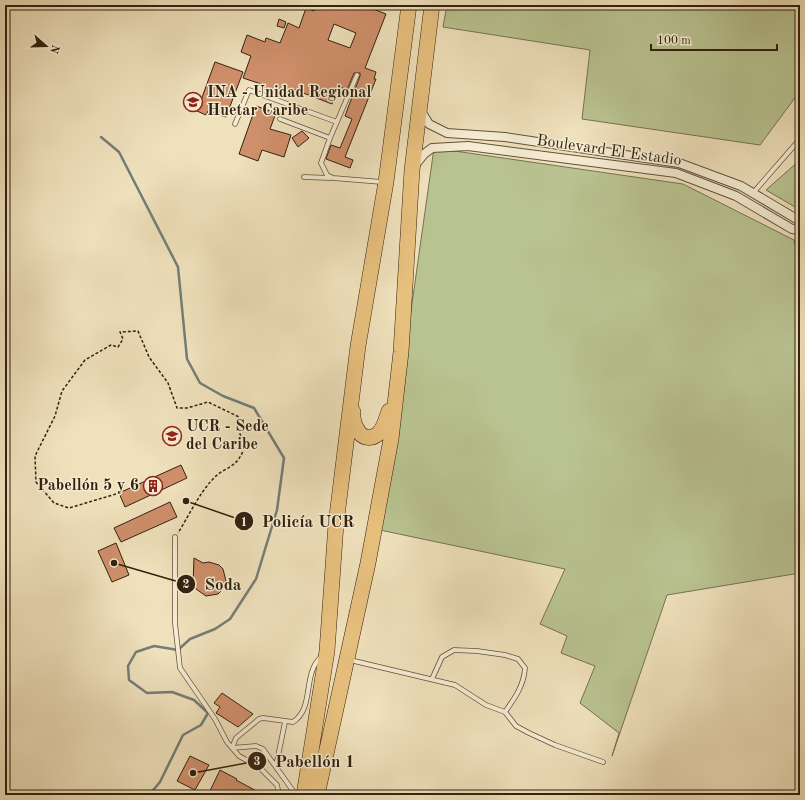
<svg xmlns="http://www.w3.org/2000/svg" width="805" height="800" viewBox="0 0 805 800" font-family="'Old Standard TT',serif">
<rect width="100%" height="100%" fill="#efe1bc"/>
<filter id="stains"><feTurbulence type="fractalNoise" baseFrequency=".005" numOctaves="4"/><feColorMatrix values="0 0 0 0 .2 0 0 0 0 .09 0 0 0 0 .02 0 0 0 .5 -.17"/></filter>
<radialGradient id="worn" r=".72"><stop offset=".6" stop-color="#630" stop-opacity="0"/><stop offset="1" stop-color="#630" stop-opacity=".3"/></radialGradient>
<path fill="#b9c391" stroke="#767250" d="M447,5H800V91L760,145L582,119L590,50L443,27Z
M434,148L683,184L794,240L800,262V573L667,595L612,756L619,733L580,703L595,666L561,653L567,636L540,624L565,569L380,530Z
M800,160V210L766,190Z"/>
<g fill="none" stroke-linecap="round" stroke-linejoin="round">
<path stroke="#747d77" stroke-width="2.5" d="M101,137L119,152L178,267L187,359L200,383L223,396L254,408L284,458L277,510L256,579L230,619L215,629L190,639L178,650L154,646L136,652L128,666L129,680L147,693L172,692L194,700L208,713L201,725L183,735L160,782L149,795"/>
</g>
<path fill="#d0906c" stroke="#32210f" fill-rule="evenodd" d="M316,5H363L386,14L365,68L376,72L374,79H376L345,157L353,160L350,168L326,159L331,145L340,148L352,119L345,116L360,76V73H354L347,90L338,86L332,104L290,88L288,93L276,88L274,93L263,89L264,85L243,78L251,56L241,52L247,35L265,42L266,38L280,43L288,23L299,28L306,8L314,11ZM334,24L356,33L350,48L328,40Z
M279,19L286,22L284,28L277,26Z
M215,62L243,72L226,117L208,111L206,115L197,111Z
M256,106L276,113L270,129L291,135L284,157L262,150L258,161L239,154Z
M302,131L309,138L298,147L292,138Z
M181,465L187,478L125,507L119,493Z
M170,502L177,517L121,542L114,528Z
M116,543L129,575L112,582L98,551Z
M194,558L203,563L209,562L219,565L223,569L226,581L222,590L218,594L206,596L196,589L193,584Z
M222,693L253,714L238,727L216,713L220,707L214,703Z
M190,756L209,765L195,790L177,781Z
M220,770L237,779L236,780L264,795H208Z"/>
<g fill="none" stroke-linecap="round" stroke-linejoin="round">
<g stroke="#61513a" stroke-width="5.5">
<path id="lane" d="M280,119L330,138L321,163L327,175L333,178L382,182
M235,124L249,90L337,122
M330,138L357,75
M304,177L330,178
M753,193L800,139
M175,537V623L180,668L215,719L227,742L239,756L259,767L277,785L279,795
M350,660L455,685L486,705L505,712L516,726L529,733L555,745L603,762
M432,679L442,657L454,650L477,651L505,655L518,659L525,668C524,685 515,698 505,712
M232,748L236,738L259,719L263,718L293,722C315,708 302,674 321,657
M232,748L256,746L263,749L296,795
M276,766L285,722"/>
</g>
<g stroke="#61513a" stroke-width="10">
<path id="street" d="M421,111L429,124L447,133L505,137L679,163L741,186L800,221
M416,164L424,154L432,148L468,146L676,173L736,196L792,229L800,230"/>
</g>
<g stroke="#32210f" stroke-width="16">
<path id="highway" d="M353,412C352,425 362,446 378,434C384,429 386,419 389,411
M304,795L327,651L336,524L358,346L386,182L409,5
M317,795L368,563L391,439L401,352L412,170L432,5"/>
</g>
<path stroke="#32210f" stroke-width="1.5" stroke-dasharray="3 2" stroke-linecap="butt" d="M116,494L69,508L54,503L36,482L35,456L55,416L62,391L85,360L111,345L118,347L123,339L120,332L138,331L149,357L168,383L177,408H187L208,402L239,417V432L245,445C238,470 225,465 212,480C199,494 188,517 178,533"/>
<use href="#lane" stroke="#f5ecd3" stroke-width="4"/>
<use href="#street" stroke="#f5ecd3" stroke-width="8"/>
<use href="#highway" stroke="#e8c07e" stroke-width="15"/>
</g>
<defs>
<g id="university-ring" transform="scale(1)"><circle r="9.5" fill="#f5ecd3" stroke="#8f2418" stroke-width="1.5"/><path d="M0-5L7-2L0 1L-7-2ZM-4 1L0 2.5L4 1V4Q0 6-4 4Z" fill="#8f2418"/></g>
<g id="building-ring" transform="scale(1)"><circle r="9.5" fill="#f5ecd3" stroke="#8f2418" stroke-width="1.5"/><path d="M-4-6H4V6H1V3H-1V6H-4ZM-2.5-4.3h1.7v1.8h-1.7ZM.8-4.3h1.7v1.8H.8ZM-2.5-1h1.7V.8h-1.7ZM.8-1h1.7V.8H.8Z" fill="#8f2418"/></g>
</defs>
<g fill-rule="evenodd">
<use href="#university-ring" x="193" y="102"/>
<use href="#university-ring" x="172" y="436"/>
<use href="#building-ring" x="153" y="486"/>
</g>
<g text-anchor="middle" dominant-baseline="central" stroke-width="3" stroke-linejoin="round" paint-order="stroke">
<g font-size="16" font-weight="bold" fill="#32210f" stroke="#f5ecd3" text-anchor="start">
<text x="207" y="93">INA - Unidad Regional<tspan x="207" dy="18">Huetar Caribe</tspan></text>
<text x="186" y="427">UCR - Sede<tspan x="186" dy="18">del Caribe</tspan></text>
<text x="139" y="486" text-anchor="end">Pabellón 5 y 6</text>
</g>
<g font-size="16" fill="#32210f" stroke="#f5ecd3">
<text transform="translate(609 151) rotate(8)">Boulevard El Estadio</text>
</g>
</g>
<path fill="none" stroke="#32210f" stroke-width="1.5" d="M186 501L244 521M114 563L186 584M193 773L257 761"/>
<g fill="#32210f" stroke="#f5ecd3" stroke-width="1.5">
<circle cx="186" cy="501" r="4"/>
<circle cx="114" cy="563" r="4"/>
<circle cx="193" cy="773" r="4"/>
<circle cx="244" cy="521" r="10"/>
<circle cx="186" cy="584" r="10"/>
<circle cx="257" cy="761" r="10"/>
</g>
<g font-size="12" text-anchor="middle" font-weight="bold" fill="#fff">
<text x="244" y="526">1</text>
<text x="186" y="588">2</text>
<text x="257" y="765">3</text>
</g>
<g font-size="17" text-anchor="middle" font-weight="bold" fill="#32210f" stroke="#f5ecd3" stroke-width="3" stroke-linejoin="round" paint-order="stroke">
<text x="308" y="527">Policía UCR</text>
<text x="223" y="590">Soda</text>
<text x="315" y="767">Pabellón 1</text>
</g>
<rect width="805" height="800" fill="none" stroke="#efe1bc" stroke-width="20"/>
<rect x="6" y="6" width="793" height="788" fill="none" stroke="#32210f" stroke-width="2"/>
<rect x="10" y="10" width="785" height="780" fill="none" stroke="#32210f"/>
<g transform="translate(46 46) rotate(110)" stroke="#f5ecd3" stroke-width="3" paint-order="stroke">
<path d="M0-3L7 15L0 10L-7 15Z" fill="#32210f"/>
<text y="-6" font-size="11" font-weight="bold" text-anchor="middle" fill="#32210f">N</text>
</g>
<path d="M651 44v6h126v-6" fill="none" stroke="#32210f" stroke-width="2"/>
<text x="657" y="44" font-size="12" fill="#32210f" stroke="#f5ecd3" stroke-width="3" paint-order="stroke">100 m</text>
<rect width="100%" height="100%" filter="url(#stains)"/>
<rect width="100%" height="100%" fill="url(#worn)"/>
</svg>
